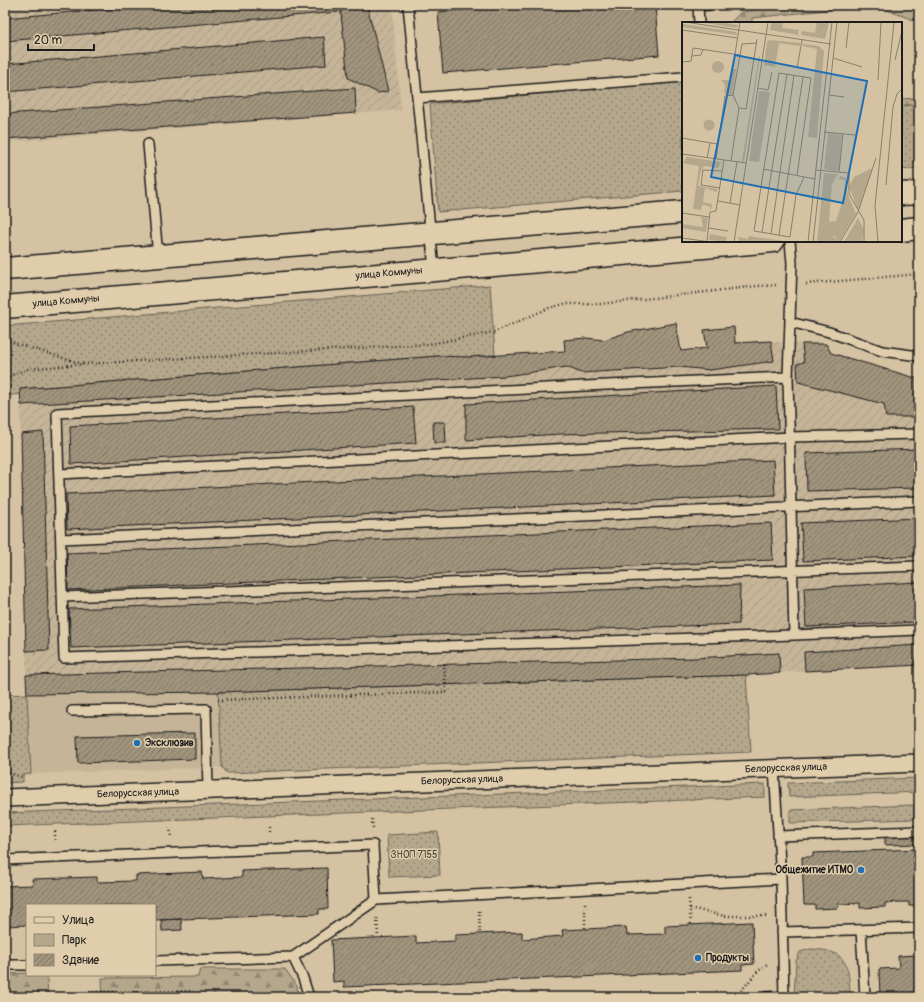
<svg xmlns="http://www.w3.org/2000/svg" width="924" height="1002" viewBox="0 0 924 1002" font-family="Pangolin,sans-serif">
<defs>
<pattern id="industrial-furrows" width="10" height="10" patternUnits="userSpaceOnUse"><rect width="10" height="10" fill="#c5b497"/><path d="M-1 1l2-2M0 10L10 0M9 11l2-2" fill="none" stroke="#a99a82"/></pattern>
<pattern id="green-dots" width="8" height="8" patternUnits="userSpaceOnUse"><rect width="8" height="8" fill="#b5a78c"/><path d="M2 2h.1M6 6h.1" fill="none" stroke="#928772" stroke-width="1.8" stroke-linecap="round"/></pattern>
<pattern id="forest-firs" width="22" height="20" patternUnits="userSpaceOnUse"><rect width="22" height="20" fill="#b5a78c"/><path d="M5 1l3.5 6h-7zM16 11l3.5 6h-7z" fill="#928772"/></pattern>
<pattern id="building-hatch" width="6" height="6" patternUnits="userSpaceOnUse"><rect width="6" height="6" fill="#a1947d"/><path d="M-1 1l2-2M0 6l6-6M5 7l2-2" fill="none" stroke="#827866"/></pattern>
</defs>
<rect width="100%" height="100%" fill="#d4c2a2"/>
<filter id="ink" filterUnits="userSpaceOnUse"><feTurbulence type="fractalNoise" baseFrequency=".025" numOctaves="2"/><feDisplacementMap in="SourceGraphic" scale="8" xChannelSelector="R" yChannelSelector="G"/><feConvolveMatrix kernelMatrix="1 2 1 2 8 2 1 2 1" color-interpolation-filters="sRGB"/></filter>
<g filter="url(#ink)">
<path fill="#c5b497" d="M218,692L222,767L31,774L27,694Z"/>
<path fill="url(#industrial-furrows)" d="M5,5H392L401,110L5,142Z
M676,323L681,351L706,348L704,330L734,327L735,343L771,341L802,344H826L831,353L919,379V665L695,677L218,692L27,694L20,389L438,356L469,357L565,351L564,340L586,338L604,340L628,332Z"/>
<path fill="url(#green-dots)" stroke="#686254" d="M683,81V191L438,212L430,104Z
M919,104V168L901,170V106Z
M490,285L495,355L469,357L438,356L20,389V394L5,396V326Z
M746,675L751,752L227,773L222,767L218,692Z
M27,694L31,774L23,775V782L5,783V695Z
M919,778V792L789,797L788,783Z
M765,784V797L5,826V813Z
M914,805V819L790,823V810Z
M438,832L440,875L389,877L387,835Z
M810,949C847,950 849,963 850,997H794L796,961L800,952Z"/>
<path fill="url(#forest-firs)" stroke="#686254" d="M775,5H919V22L873,5L752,18V23H730L740,13Z
M919,98V104L901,106V99Z
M200,969H285L297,986L298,997H103L102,978L198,977Z
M27,973V975H47L48,997H5V974Z"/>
<path fill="url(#building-hatch)" stroke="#1c1c1c" d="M149,5H337L338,12L5,41V18Z
M340,5H367L388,91L378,93L348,78Z
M519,5H655L659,55L443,73L438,12Z
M324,37L326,65L5,92V64Z
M355,88L356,113L5,139V114Z
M676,323L681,351L707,348L704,330L734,327L735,343L771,341L774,361L710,370L679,367L581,373L567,367L505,376L21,405L20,389L438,356L469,357L565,351L564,340L586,338L604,340L628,332Z
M802,344H826L831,353L919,379V426L918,417H886L884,404L798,382L797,364L804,362Z
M776,386L778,429L560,434L466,440V404Z
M413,407L416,443L71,464L70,426Z
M433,422H445L446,443H434Z
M43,432L49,650L26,651L21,434Z
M919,449V488L807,491L806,453Z
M773,460L775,495L67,529L66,494Z
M919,518V556L803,561L801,523Z
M771,523L773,560L68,590L67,553Z
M919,582V622L806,627L804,588Z
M740,585L739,624L71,648L69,609Z
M919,645V665L805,671L804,652Z
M779,653L780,673L746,675L218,692L27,694L26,675L695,658Z
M195,733V759L78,763L77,736Z
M917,836V844L885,845V837Z
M919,849V906H909V902H901L885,903V907L860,908V903L841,904H838V908L815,909V905H804L802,857H813V853Z
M327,868L328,909H319V914L155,920V905H27V925L5,926V886L33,885L32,879L97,877V882L136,881V875L202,872L203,879L242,877V871Z
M181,919L182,930L162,931L161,920Z
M752,922L754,964L742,965V970L344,987V981L333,982L331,940L416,936V943L455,941V935L522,932V939L563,936L562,930L626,927L627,935L665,934V926Z
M917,955L918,967H919V997H880L879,969L899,968L898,956Z"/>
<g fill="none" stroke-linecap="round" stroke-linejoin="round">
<g stroke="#1c1c1c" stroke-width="12">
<path id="lane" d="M408,5L434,269
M699,23L698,6L709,5
M417,98L683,77
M148,144L158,257
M790,241L792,263L788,377L794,635
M790,322L829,332L882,351L919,356
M788,377L585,386L57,413L64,658L794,635L919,630
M59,474L790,437L919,434
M61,539L919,501
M62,597L919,566
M72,711L206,709L208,790
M774,768L781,879L784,997
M778,836L919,831
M5,860L373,845L376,900
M861,930L865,997
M782,932L919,928
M293,957L303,978L309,997
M155,961L293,957L376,900L781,879
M5,965H27
M766,997L784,996"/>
</g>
<g stroke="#1c1c1c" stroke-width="20">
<path id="street" d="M5,798L919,763"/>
</g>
<g stroke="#1c1c1c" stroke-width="25">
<path id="secondary" d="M901,194L919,193
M901,230L919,228
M5,269L683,212
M5,307L773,241"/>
</g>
<path stroke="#1c1c1c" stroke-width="2.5" stroke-dasharray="1 3" stroke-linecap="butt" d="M806,284L919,274
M5,340L83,364
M5,378L27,369L85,364L430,344L494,332L549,308L564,304H600L758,286L777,285
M218,700L446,692L444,661
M5,772L22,777
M372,819L373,829
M269,823V833
M170,827L171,837
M55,831V842
M689,899L691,925
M585,903V929
M690,908L724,916H767
M479,911L480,934
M377,918L378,938
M29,997L98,992L190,991L199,997
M736,997L756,973L767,964"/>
<use href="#lane" stroke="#e0cdab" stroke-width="9"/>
<use href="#street" stroke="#e0cdab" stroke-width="17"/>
<use href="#secondary" stroke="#e0cdab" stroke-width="22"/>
</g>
</g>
<g fill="#1f6fb2" stroke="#e0cdab" stroke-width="1.5">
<circle cx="137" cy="743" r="4"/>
<circle cx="861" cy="870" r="4"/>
<circle cx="698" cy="958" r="4"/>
</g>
<g text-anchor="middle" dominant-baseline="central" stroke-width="3" stroke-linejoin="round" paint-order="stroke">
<g font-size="10" fill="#1c1c1c" stroke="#e0cdab">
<text transform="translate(389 273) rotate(-5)">улица Коммуны</text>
<text transform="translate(66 301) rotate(-5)">улица Коммуны</text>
<text transform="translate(786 768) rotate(-2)">Белорусская улица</text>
<text transform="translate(462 780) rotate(-2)">Белорусская улица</text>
<text transform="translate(138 793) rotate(-2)">Белорусская улица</text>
</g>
<g font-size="10" font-weight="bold" fill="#1c1c1c" stroke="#e0cdab" text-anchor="start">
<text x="145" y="743">Эксклюзив</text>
<text x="853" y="870" text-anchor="end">Общежитие ИТМО</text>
<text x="706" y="958">Продукты</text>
</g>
<g font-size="10" fill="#423f38" stroke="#e0cdab">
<text x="414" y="855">ЗНОП 7155</text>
</g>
</g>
<g transform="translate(682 22)">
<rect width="220" height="220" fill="#d4c2a2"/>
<path d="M17,0H36L56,3L55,6ZM90,0H101L100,6L117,8L116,13L88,8ZM135,0H147L143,17L119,13L120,9L133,11ZM1,2L54,10L55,13L0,5ZM87,18L118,21V24L97,21L93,45L82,43L85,20ZM121,22L137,24L142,29L135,116L126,115L135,27L121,24ZM77,34L78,35L62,140L60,139ZM77,69L88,70L77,140L67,139ZM21.5 103a5.5 5.5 0 1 1 11 0a5.5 5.5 0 1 1-11 0ZM146,111L160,113L157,148L153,149L142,147ZM5,135L39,140L36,146L22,144L19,149L16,164L35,167V170L23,166L21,180L30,182L29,188L27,184L20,183L19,188L11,187L17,144L1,141ZM142,151L156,152L149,160L145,197L147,203L154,205L151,215L155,217L152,219L135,220ZM19,195L26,196L24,210L0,206V202L21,205ZM176,196L182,208L180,220H162ZM28,212L45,215L44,220L27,218ZM67,214L73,215L110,220H57L56,215L66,217Z" fill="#b5a78c"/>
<path d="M50,47H54L50,72L45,73L42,71L43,63L39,58H49ZM190,146L186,161L176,188L167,165L172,155ZM155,154L150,162L147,200L154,199L162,174L163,158L157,157L158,154L164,156L166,173L174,192L157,220H141L145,213L152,219L155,217L151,213L154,205L144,202L149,160Z" fill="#b5a78c"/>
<path d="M30 45a6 6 0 1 1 12 0a6 6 0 1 1-12 0Z" fill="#b5a78c"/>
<path fill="none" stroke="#8a806c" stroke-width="1" d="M3,0L149,22M0,8L55,16M164,26L167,0M53,32L58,0M10,34L19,33L21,27M151,36L180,45M213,38L220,9M0,40L9,39L11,26L58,33M115,46L120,18M196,58L199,0M76,66L86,68L90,50M147,73L162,75M57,86L64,87L75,17M142,110L174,113M0,116L35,122M0,132L64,141M25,136L28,121M34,137L43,74L51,73M49,139L57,86L51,73L60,22L74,21M81,147L133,157M134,148L167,151V172L182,198V220M157,150L161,112M115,153L129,56L97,51L72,209L108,215L114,173L122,155M204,163L211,85L215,72L220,67M38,166L19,163L21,148L40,149M36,179L58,183M48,181L55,140M0,191L27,195M27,206L46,209M80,210L105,52M89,212L112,53M97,213L121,55M0,216L29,220M25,219L28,190L34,189L42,138M52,220L86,0M126,220L150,0M131,220L155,0M158,220L176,190L194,136M196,220L193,184L212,0"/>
<path fill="#1f6fb2" fill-opacity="0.15" stroke="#1f6fb2" stroke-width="2" d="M53,33L185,59L161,181L29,155Z"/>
<rect width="220" height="220" fill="none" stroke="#1c1c1c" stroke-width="2"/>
</g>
<rect width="924" height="1002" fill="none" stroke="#e0cdab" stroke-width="20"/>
<rect x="10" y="10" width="904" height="982" fill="none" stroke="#1c1c1c" stroke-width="1.5" filter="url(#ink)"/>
<rect x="26" y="904" width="130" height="72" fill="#e0cdab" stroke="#928672"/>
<rect x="34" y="917" width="20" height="6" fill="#e0cdab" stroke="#928672"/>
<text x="62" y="924" font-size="12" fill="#1c1c1c">Улица</text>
<rect x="34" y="934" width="20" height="12" fill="#b5a78c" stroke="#928672"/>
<text x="62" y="944" font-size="12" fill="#1c1c1c">Парк</text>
<rect x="34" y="954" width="20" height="12" fill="url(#building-hatch)" stroke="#928672"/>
<text x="62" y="964" font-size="12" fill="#1c1c1c">Здание</text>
<path d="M28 44v6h66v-6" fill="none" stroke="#1c1c1c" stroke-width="2"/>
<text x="34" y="44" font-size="12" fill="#1c1c1c" stroke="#e0cdab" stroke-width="3" paint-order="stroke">20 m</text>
</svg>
